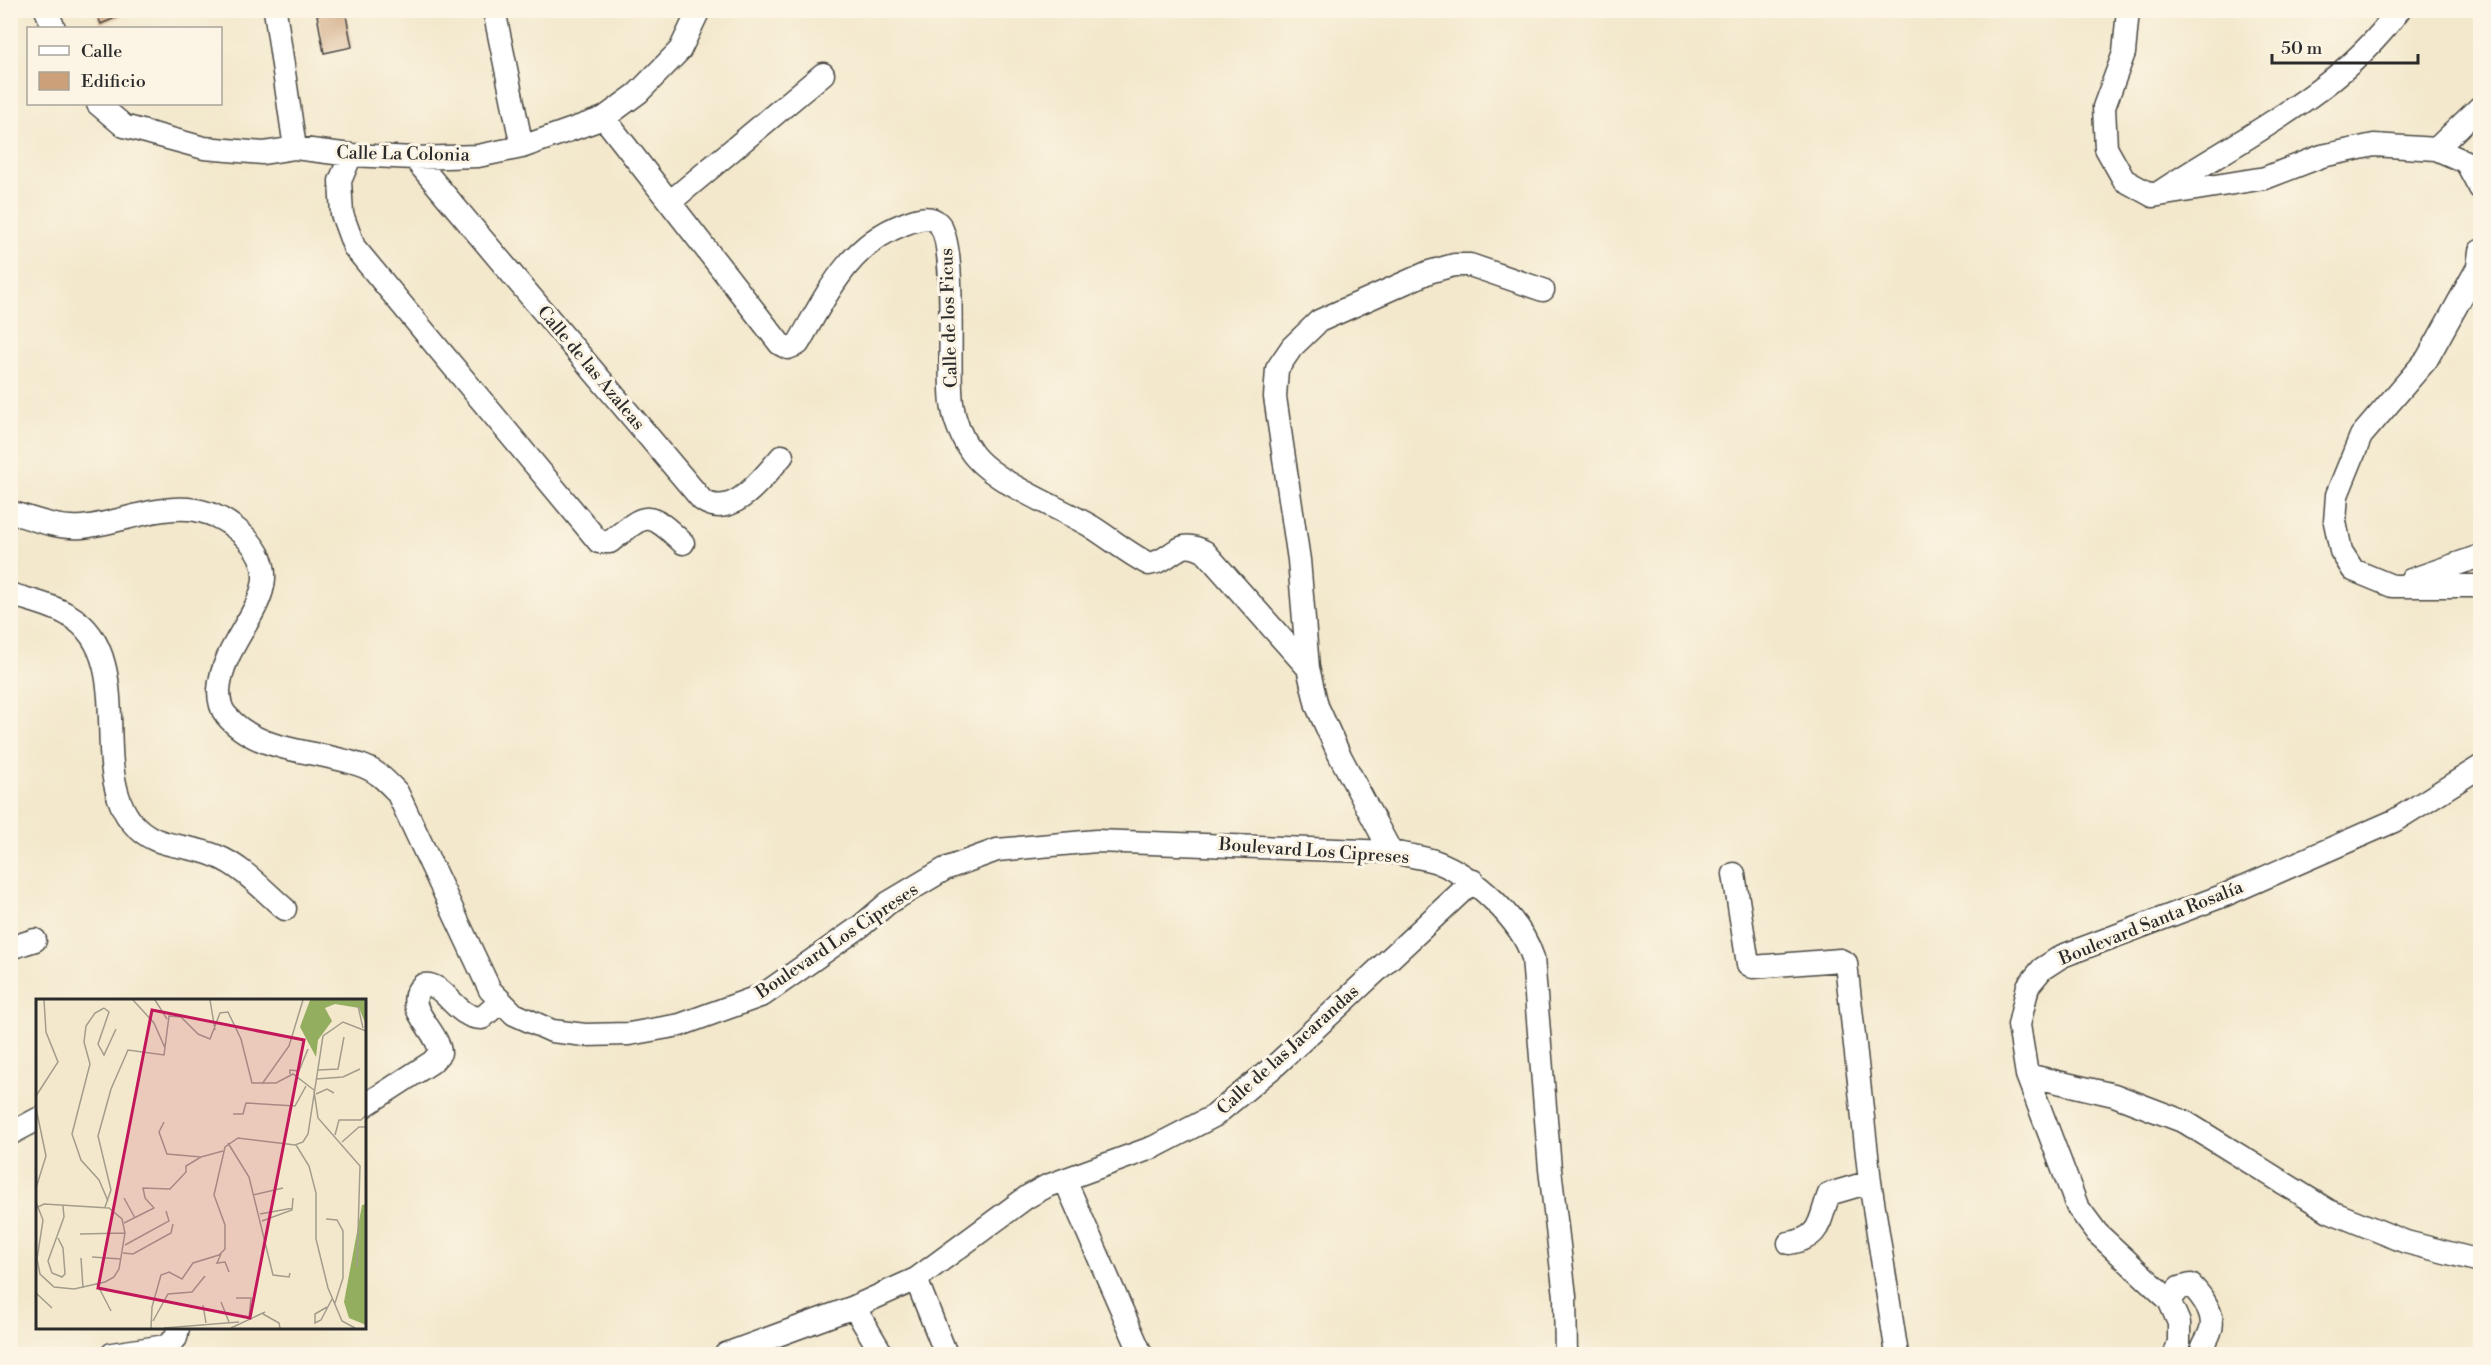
<svg xmlns="http://www.w3.org/2000/svg" width="2491" height="1365" viewBox="0 0 2491 1365" font-family="'Libre Bodoni',serif">
<rect width="100%" height="100%" fill="#fcf5e5"/>
<filter id="ink" filterUnits="userSpaceOnUse"><feTurbulence type="fractalNoise" baseFrequency=".0167" numOctaves="2"/><feDisplacementMap in="SourceGraphic" scale="12" xChannelSelector="R" yChannelSelector="G"/><feConvolveMatrix kernelMatrix="1 2 1 2 8 2 1 2 1" color-interpolation-filters="sRGB"/></filter>
<filter id="wash" filterUnits="userSpaceOnUse"><feTurbulence type="fractalNoise" baseFrequency=".008" numOctaves="4" result="noise"/><feDisplacementMap in="SourceGraphic" scale="24" xChannelSelector="R" yChannelSelector="G"/><feGaussianBlur stdDeviation="1.35" result="paint"/><feColorMatrix in="noise" values="0 0 0 0 0 0 0 0 0 0 0 0 0 0 0 0 0 1.4 0 .05"/><feComposite in="paint" operator="in"/></filter>
<g filter="url(#wash)">
<rect width="100%" height="100%" fill="#f3e8cc"/>
<g id="blocks">
<path fill="#cca079" d="M95,10H132V11L101,24Z
M338,10H345L352,47L324,53L317,15Z"/>
</g>
</g>
<g filter="url(#ink)">
<use href="#blocks" fill-opacity="0" stroke="#494743" stroke-width="1.5"/>
<g fill="none" stroke-linecap="round" stroke-linejoin="round">
<g stroke="#494743" stroke-width="25">
<path id="minor" d="M46,10L54,28
M275,10L295,148
M494,10L522,147
M2128,10L2124,53L2104,107L2106,148L2124,180L2153,196L2265,178L2322,156L2374,145L2436,149L2466,162L2480,188
M98,104L124,126L204,148L263,153L295,148L351,155L414,158L478,156L522,147L604,118L638,93L680,50L699,10
M604,118L780,344L788,348L798,344C826,296 848,245 904,224C914,220 929,214 938,223C958,241 947,369 952,403C954,420 962,439 972,453C994,483 1059,507 1092,527C1111,539 1129,554 1149,564C1175,560 1176,536 1205,552L1308,668
M2436,149L2480,107
M351,155L340,181L342,214L354,247L599,542H610C647,512 648,510 683,543
M414,158L702,500C732,522 764,476 782,456
M2160,192C2243,137 2340,93 2399,10
M670,202L823,74
M2480,251L2478,267L2427,359L2361,436L2337,495L2335,522L2341,551L2353,570L2392,586H2480
M10,512C33,519 58,529 82,527C135,522 184,488 235,528C307,584 223,628 219,690C219,699 220,708 226,715C259,755 320,749 365,767C378,772 387,782 397,792L490,990L514,1014L552,1031L585,1035L629,1034L680,1025L763,995L861,926L888,903L945,869L997,850L1096,841L1391,852C1406,855 1423,857 1437,862C1474,876 1521,920 1533,958L1550,1169L1565,1296L1566,1354
M2411,580L2480,556
M10,594C31,601 52,605 70,616C119,645 107,716 112,764C114,784 118,804 130,820C155,851 183,842 216,856C242,866 264,891 285,909
M1391,852L1339,754L1317,706L1308,668L1299,560L1275,397L1277,369L1292,347L1319,321L1429,272L1454,265H1470L1543,290
M1734,874L1748,964L1753,967L1840,960L1846,963L1870,1182L1897,1354
M10,948L35,940
M2027,1075L2114,1095L2185,1122L2329,1211L2406,1242L2480,1261
M364,1106L432,1062L440,1053C439,1030 399,1006 423,985C445,981 454,1018 482,1018L500,1002
M10,1134L38,1119
M1065,1180L1141,1354
M1789,1243C1822,1238 1819,1220 1829,1194L1870,1182
M916,1279L946,1354
M2169,1300L2179,1288L2191,1285C2202,1296 2217,1316 2210,1332C2207,1341 2202,1345 2201,1354
M854,1307L882,1354
M112,1354L166,1346L176,1338L178,1328
M726,1354L854,1307L916,1279L1027,1197L1047,1186L1154,1147L1214,1116L1277,1064L1473,881
M2175,1354L2179,1342V1323L2169,1300L2097,1233L2077,1206L2027,1075L2019,1025L2028,986L2042,969L2062,956L2225,895L2394,821L2480,767"/>
</g>
<use href="#minor" stroke="#fff" stroke-width="22"/>
</g>
</g>
<g text-anchor="middle" dominant-baseline="central" stroke-width="6" stroke-linejoin="round" paint-order="stroke">
<g font-size="18" fill="#2b2b2b" stroke="#fcf5e5">
<text transform="translate(403 154) rotate(1)">Calle La Colonia</text>
<text transform="translate(949 318) rotate(-92)">Calle de los Ficus</text>
<text transform="translate(591 368) rotate(50)">Calle de las Azaleas</text>
<text transform="translate(1314 851) rotate(4)">Boulevard Los Cipreses</text>
<text transform="translate(2151 923) rotate(-22)">Boulevard Santa Rosalía</text>
<text transform="translate(837 941) rotate(-34)">Boulevard Los Cipreses</text>
<text transform="translate(1288 1050) rotate(-42)">Calle de las Jacarandas</text>
</g>
</g>
<g transform="translate(36 999)">
<rect width="330" height="330" fill="#f3e8cc"/>
<path d="M274,1H330V26L323,9L299,5L289,9L296,22L282,41L280,58L264,28ZM330,205V326L313,319L308,303L326,206Z" fill="#94ae60"/>
<path fill="none" stroke="#a39c8c" stroke-width="1.5" d="M97,1L118,24L129,49M119,1L131,20M174,1L179,31M322,7L327,29M68,9L59,14L50,27L48,43L54,65L36,135L45,161L63,181L72,202M68,9L73,13L62,45L68,56L80,30M282,71L302,70L308,38M254,75V71L263,72L272,50M280,80L307,78L324,70M226,85L253,47L267,1M278,92L282,119L324,167L321,268M280,95L291,90L298,94M0,97L22,63L10,33L8,1M0,109L10,157L0,189M197,115H207L210,104L259,107L270,87M128,123L123,133L131,155L165,158L187,152M299,136L303,121H325L330,116M306,143L323,128H330M192,144L213,178L237,276L253,278L254,274M260,146L273,167L280,194V240L292,289L306,322L319,329M217,196L247,189M88,199L99,219M0,203L7,221L1,260M69,208L75,191L62,137L75,90L92,51L128,56L133,17L145,18L162,35L174,40L184,14L192,13L205,40L216,84H240L257,75L278,91M0,209L8,205L73,209L86,220L89,234L83,270L78,278L69,283L38,290L18,288L4,275L1,260M224,215L257,209M290,220L301,221L307,232V279L299,304M226,222L256,211L257,199M88,224L118,209L109,199L107,189L134,190L150,173V167L165,158M44,235L89,234M22,239L27,249L29,275L26,278L16,274L12,262L28,218L27,207M89,246L133,222L130,212M87,254L97,255L135,234L137,225M185,255L181,264L189,263L193,273M56,258L85,260M45,259L47,289M61,285L75,312M0,294L16,309M200,299H215L213,319M185,303L193,323M167,306L170,324M291,308L279,315V324L285,321L296,300M227,315L243,324L244,329M117,322L132,295L156,293L169,277M115,329L116,308L125,276L133,273L146,280L157,264L183,256L189,250V226L178,196L189,148L202,139L259,146L267,143L272,135L287,37L307,23L330,32M128,329L203,323M195,329L229,313"/>
<path fill="#c2185b" fill-opacity="0.15" stroke="#c2185b" stroke-width="3" d="M116,11L268,41L214,319L62,289Z"/>
<rect width="330" height="330" fill="none" stroke="#2b2b2b" stroke-width="3"/>
</g>
<rect width="2491" height="1365" fill="none" stroke="#fcf5e5" stroke-width="36"/>
<rect x="27" y="27" width="195" height="78" fill="#fcf5e5" stroke="#a8a49b" stroke-width="1.5"/>
<rect x="39" y="46" width="30" height="9" fill="#ffffff" stroke="#a8a49b" stroke-width="1.5"/>
<text x="81" y="57" font-size="18" fill="#2b2b2b">Calle</text>
<rect x="39" y="72" width="30" height="18" fill="#cca079" stroke="#a8a49b" stroke-width="1.5"/>
<text x="81" y="87" font-size="18" fill="#2b2b2b">Edificio</text>
<path d="M2272 54v9h146v-9" fill="none" stroke="#2b2b2b" stroke-width="3"/>
<text x="2281" y="54" font-size="18" fill="#2b2b2b" stroke="#fcf5e5" stroke-width="4.5" paint-order="stroke">50 m</text>
</svg>
